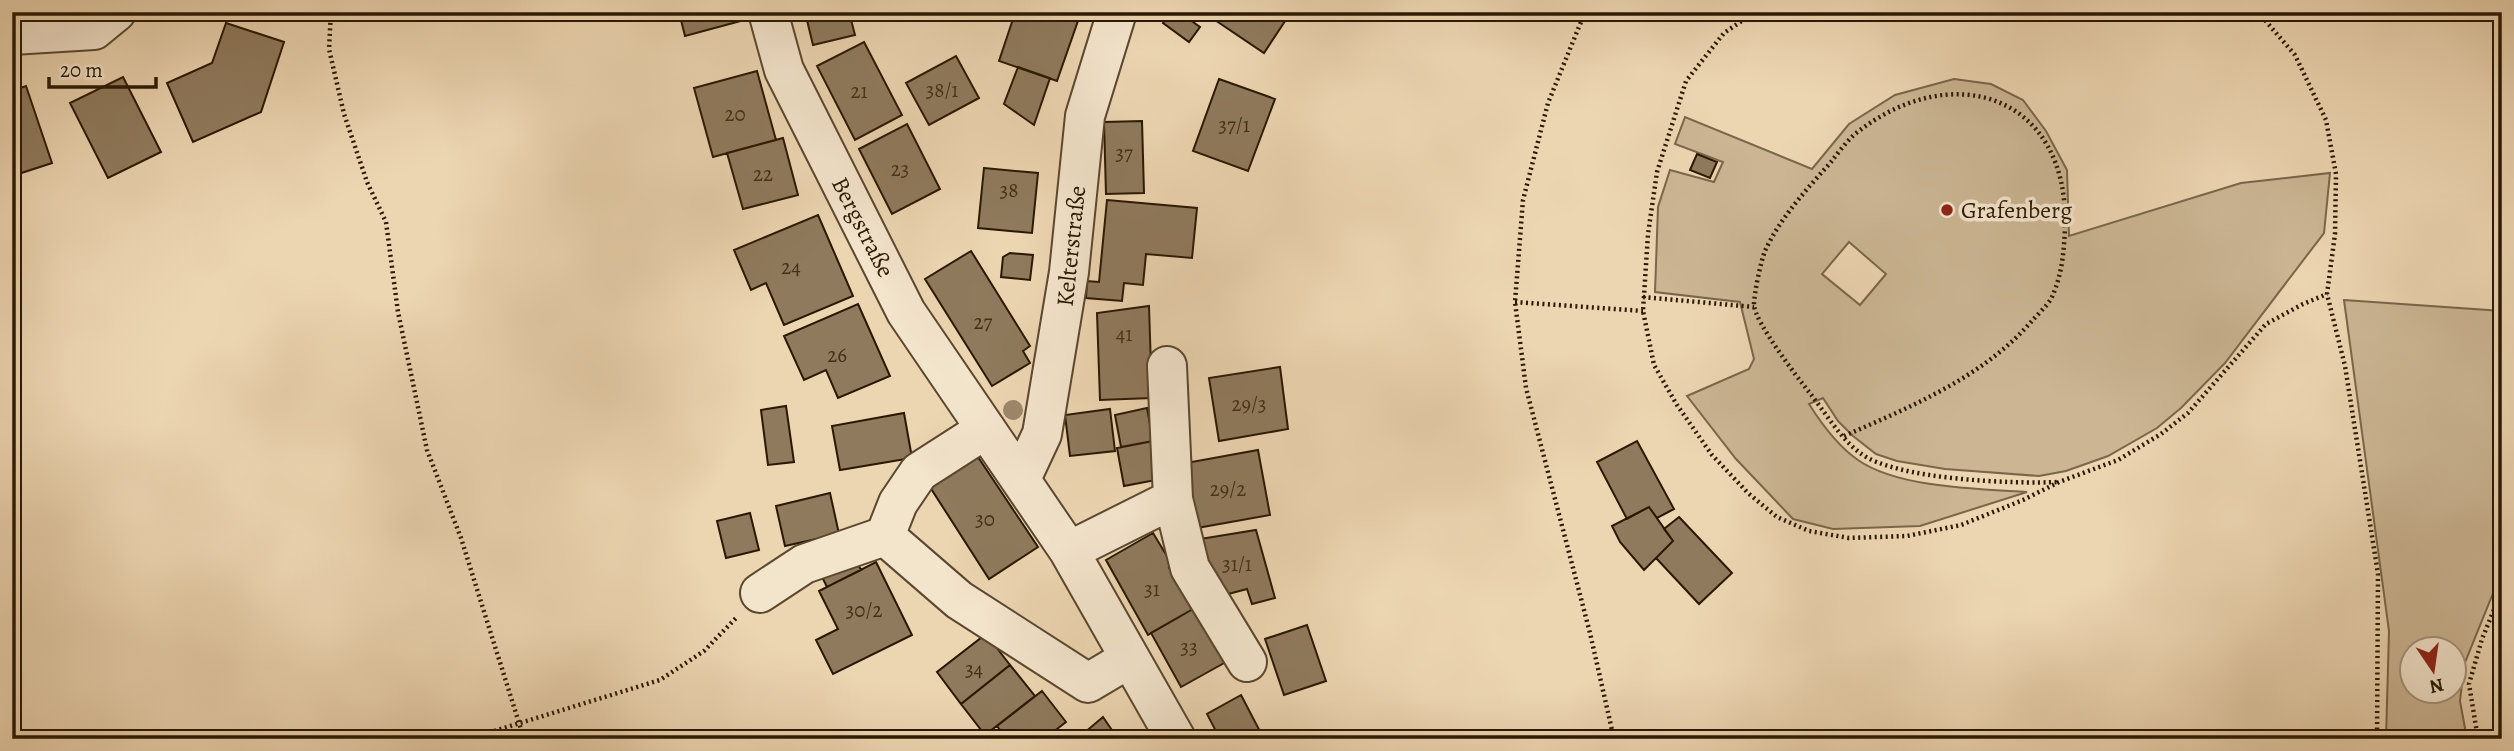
<svg xmlns="http://www.w3.org/2000/svg" width="2514" height="751" viewBox="0 0 2514 751" font-family="Alegreya,serif">
<rect width="100%" height="100%" fill="#ecd5b1"/>
<filter id="stains"><feTurbulence type="fractalNoise" baseFrequency=".00286" numOctaves="4"/><feColorMatrix values="0 0 0 0 .2 0 0 0 0 .09 0 0 0 0 .02 0 0 0 .5 -.17"/></filter>
<radialGradient id="worn" r=".72"><stop offset=".6" stop-color="#630" stop-opacity="0"/><stop offset="1" stop-color="#630" stop-opacity=".3"/></radialGradient>
<path fill="#cbb593" stroke="#7a664a" stroke-width="2" fill-rule="evenodd" d="M1954,79L1991,84L2023,100L2046,131L2067,170L2069,236L2241,183L2330,173L2324,233L2225,363L2181,408L2157,428L2108,456L2066,471L2039,476L1945,469L1897,461L1876,454L1853,436L1838,421L1823,398L1809,404C1821,423 1839,447 1858,460C1898,488 1979,489 2027,492L1920,526L1833,529L1793,519L1736,459L1687,396L1749,369L1754,359L1740,302L1655,292L1658,207L1670,170L1714,182L1723,162L1675,144L1685,117L1812,169L1849,124L1895,95ZM1849,242L1886,274L1860,305L1822,274Z
M2344,300L2502,311V571L2464,665L2460,701L2467,739H2386L2389,631ZM2412,650H2454V692H2412Z"/>
<path fill="#8f7a5d" stroke="#2a1802" stroke-width="2" d="M679,12H746L748,19L685,36Z
M805,12H849L855,35L813,45Z
M1008,12H1072L1080,15L1057,81L999,61L1014,16Z
M1171,12H1179L1200,27L1189,42L1163,23Z
M1216,12H1291L1264,53L1212,18Z
M226,23L284,42L261,112L193,142L167,83L212,63Z
M864,42L902,115L855,140L817,66Z
M956,56L979,98L929,125L906,83Z
M1018,67L1050,78L1034,125L1004,104Z
M757,71L776,140L713,157L694,88Z
M123,77L161,152L108,178L70,103Z
M1219,79L1275,99L1248,171L1193,151Z
M26,86L52,163L12,176V91Z
M1142,121L1144,193L1106,194L1104,122Z
M907,124L940,189L892,214L859,149Z
M783,138L798,195L743,209L727,153Z
M1697,154L1717,162L1710,178L1690,170Z
M984,168L1038,173L1032,233L978,228Z
M1107,200L1197,208L1192,258L1146,254L1143,285L1124,283L1122,301L1086,298L1087,281L1099,282Z
M818,215L853,296L784,325L766,283L751,290L734,250Z
M971,251L1030,346L1023,351L1030,363L992,386L925,279Z
M1010,253L1033,255L1030,280L1001,277L1003,257Z
M858,304L890,376L838,398L826,370L804,380L784,336Z
M1149,306L1152,398L1100,400L1097,313Z
M1280,367L1288,429L1219,441L1209,378Z
M786,406L794,462L768,465L761,410Z
M1147,408L1153,441L1121,447L1115,415Z
M1110,409L1115,451L1070,456L1065,415Z
M904,413L912,458L840,470L832,426Z
M1153,441L1161,479L1124,486L1117,448Z
M1637,441L1674,509L1657,518L1649,507L1627,519L1597,462Z
M1258,450L1270,515L1197,528L1186,463Z
M976,454L1038,547L989,579L928,484Z
M830,493L839,534L785,546L776,506Z
M1649,507L1673,541L1644,570L1620,542L1612,526Z
M750,513L759,550L726,558L717,521Z
M1679,517L1732,573L1699,604L1656,558L1673,541L1664,529Z
M1256,530L1275,598L1252,604L1247,589L1217,597L1200,539Z
M1153,533L1173,566L1169,568L1193,609L1148,635L1106,560Z
M853,554L861,570L827,587L819,571Z
M876,562L912,635L833,674L816,640L838,629L819,591Z
M1193,609L1226,662L1181,687L1151,633Z
M1307,625L1326,681L1284,695L1265,639Z
M986,634L1010,665L961,704L937,672Z
M1010,665L1035,696L985,735L961,704Z
M1042,691L1066,722L1044,739H1007L997,726Z
M1241,695L1264,739H1220L1207,714Z
M1103,717L1118,739H1077Z"/>
<g fill="none" stroke-linecap="round" stroke-linejoin="round">
<g stroke="#5a472e" stroke-width="42">
<path id="minor" d="M768,12L784,70L906,312L1069,551L1176,739
M12,35L94,30L116,12
M1021,479L1042,434L1069,272L1085,116L1117,12
M1173,499L1190,568L1247,662
M885,536L898,503L919,472L986,429
M1069,551L1173,499L1167,366
M760,593L804,564L885,536L959,600L1088,683L1130,658"/>
</g>
<path stroke="#2a1802" stroke-width="4.5" stroke-dasharray="2 3.5" stroke-linecap="butt" d="M331,12L329,49L344,114L367,182L386,222L398,312L427,450L461,538L524,739
M1585,12L1548,103L1523,200L1515,302L1526,388L1590,633L1614,739
M1755,12L1724,33L1686,81L1657,172L1648,234L1643,311L1654,365L1677,405L1712,455L1748,493L1777,517L1809,531L1849,538L1907,536L1961,525L2023,500L2059,482L2118,460L2161,434L2188,413L2266,324L2303,304L2327,294
M2258,12L2295,55L2326,120L2336,174L2335,234L2327,294L2345,366L2378,574L2377,739
M1643,297L1754,307
M1515,302L1643,311
M1844,436C1910,407 1982,378 2031,322C2037,315 2046,307 2051,299C2062,276 2064,252 2065,227C2069,94 1951,57 1855,134C1846,142 1838,153 1831,162C1807,189 1780,218 1765,251C1761,261 1754,293 1754,305C1755,322 1797,377 1809,392C1825,412 1840,438 1860,453C1896,480 2013,484 2059,482
M468,739L660,680L704,651L736,618
M2478,739L2469,684L2482,639L2502,590"/>
<use href="#minor" stroke="#f3e4cc" stroke-width="38"/>
</g>
<circle fill="#9c8769" cx="1013" cy="410" r="10"/>
<circle fill="#8f2418" stroke="#f3e4cc" stroke-width="2.5" cx="1947" cy="210" r="7"/>
<g text-anchor="middle" dominant-baseline="central" stroke-width="7" stroke-linejoin="round" paint-order="stroke">
<g font-size="21" fill="#433019">
<text x="942" y="90">38/1</text>
<text x="859" y="91">21</text>
<text x="735" y="114">20</text>
<text x="1234" y="125">37/1</text>
<text x="1124" y="153">37</text>
<text x="900" y="169">23</text>
<text x="763" y="174">22</text>
<text x="1009" y="190">38</text>
<text x="791" y="267">24</text>
<text x="983" y="322">27</text>
<text x="1124" y="334">41</text>
<text x="837" y="355">26</text>
<text x="1249" y="404">29/3</text>
<text x="1228" y="489">29/2</text>
<text x="985" y="519">30</text>
<text x="1237" y="564">31/1</text>
<text x="1152" y="589">31</text>
<text x="864" y="610">30/2</text>
<text x="1189" y="647">33</text>
<text x="974" y="669">34</text>
</g>
<g font-size="24" fill="#2a1802" stroke="#f3e4cc" text-anchor="start">
<text x="1961" y="210">Grafenberg</text>
</g>
<g font-size="24" fill="#2a1802" stroke="#f3e4cc">
<text transform="translate(863 227) rotate(63)">Bergstraße</text>
<text transform="translate(1071 246) rotate(-84)">Kelterstraße</text>
</g>
</g>
<rect width="2514" height="751" fill="none" stroke="#ecd5b1" stroke-width="42"/>
<rect x="14" y="14" width="2486" height="723" fill="none" stroke="#2a1802" stroke-width="3.5"/>
<rect x="21" y="21" width="2472" height="709" fill="none" stroke="#2a1802" stroke-width="2"/>
<g transform="translate(2433 670) rotate(167)"><circle r="33" fill="#f3e4cc" stroke="#a3927b" stroke-width="2"/>
<path d="M0-5L12 26L0 18L-12 26Z" fill="#8f2418"/>
<text y="-10" font-size="19" font-weight="bold" text-anchor="middle" fill="#2a1802">N</text>
</g>
<path d="M49 77v10h107v-10" fill="none" stroke="#2a1802" stroke-width="3.5"/>
<text x="60" y="77" font-size="21" fill="#2a1802" stroke="#f3e4cc" stroke-width="5" paint-order="stroke">20 m</text>
<rect width="100%" height="100%" filter="url(#stains)"/>
<rect width="100%" height="100%" fill="url(#worn)"/>
</svg>
